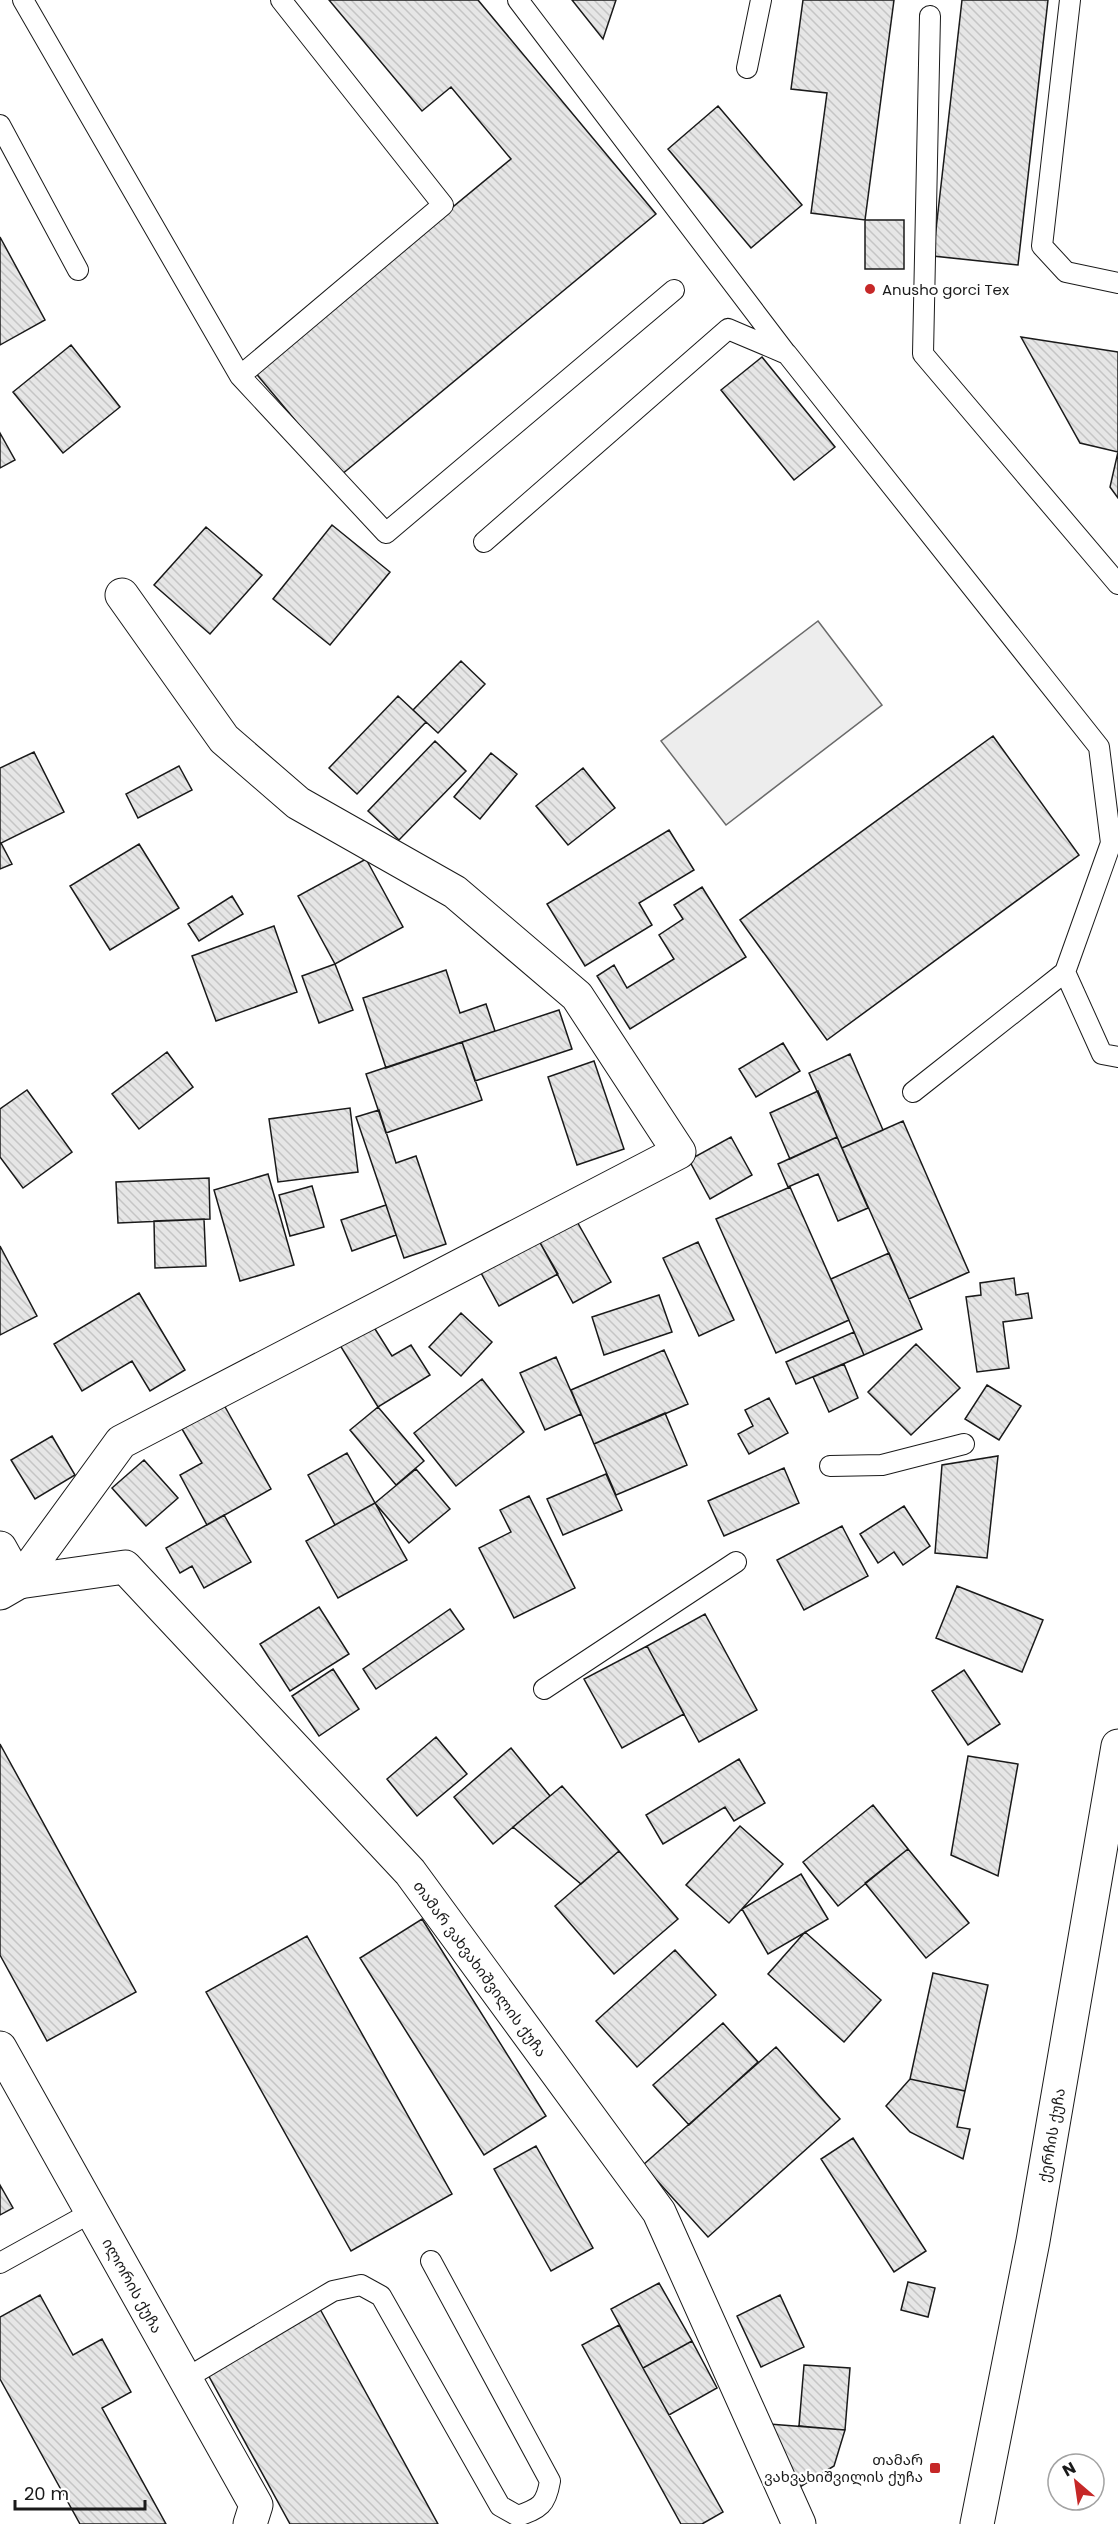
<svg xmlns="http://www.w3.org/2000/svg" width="1118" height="2524" viewBox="0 0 1118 2524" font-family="Poppins,'Noto Sans Georgian',sans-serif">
<defs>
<pattern id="building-back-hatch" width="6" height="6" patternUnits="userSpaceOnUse" patternTransform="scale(1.5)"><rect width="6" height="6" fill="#e6e6e6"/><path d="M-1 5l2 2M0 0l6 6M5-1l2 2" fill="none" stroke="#c5c5c5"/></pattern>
</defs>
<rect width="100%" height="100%" fill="#fff"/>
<path fill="#ededed" stroke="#6a6a6a" stroke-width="1.5" d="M818,621L882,705L726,825L661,741Z"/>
<path fill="url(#building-back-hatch)" stroke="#1a1a1a" stroke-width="1.5" d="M329,0H478L656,214L341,475L254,371L511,159L451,87L422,111Z
M572,0H616L603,39Z
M803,0H894L865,220L811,213L827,93L791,89Z
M962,0H1048L1018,265L933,256Z
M718,106L802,205L751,248L668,149Z
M865,220H904V269H865Z
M0,237L45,320L0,345Z
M1021,337L1118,352V452L1080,443Z
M71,345L120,407L63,453L13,392Z
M762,357L835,447L794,480L721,390Z
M0,433L15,460L0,468Z
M1118,452V498L1110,487Z
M332,525L390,572L330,645L273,599Z
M206,527L262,575L210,634L154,585Z
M461,661L485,684L438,733L413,710Z
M398,696L426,722L357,794L329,768Z
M993,736L1079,855L827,1040L740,920Z
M435,741L466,771L399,840L368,811Z
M34,752L64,812L1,843L12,864L0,869V768Z
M491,753L517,774L480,819L454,797Z
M179,766L192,790L138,818L126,794Z
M583,768L615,808L568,845L536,806Z
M669,830L694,870L639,903L652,925L585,966L547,904Z
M139,844L179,908L110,950L70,886Z
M366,859L403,927L335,964L298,896Z
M702,887L746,957L630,1029L597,976L614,965L627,988L674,959L659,935L683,919L674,905Z
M232,896L243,914L199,941L188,924Z
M274,926L297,992L216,1021L192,956Z
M335,964L353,1010L319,1023L302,976Z
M446,970L460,1013L486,1004L495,1031L386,1068L363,998Z
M559,1010L572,1049L475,1081L462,1042Z
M462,1042L482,1100L386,1133L366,1074Z
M783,1043L800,1071L756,1097L739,1069Z
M167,1052L193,1087L139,1129L112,1094Z
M850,1054L883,1130L842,1148L809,1073Z
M594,1061L624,1149L577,1165L548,1077Z
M27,1090L72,1152L23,1188L0,1157V1109Z
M818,1091L837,1137L790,1159L770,1113Z
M350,1108L358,1172L278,1182L269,1119Z
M379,1110L396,1163L416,1156L446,1244L404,1258L356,1117Z
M903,1121L969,1272L909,1299L842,1148Z
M731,1137L752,1175L710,1199L689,1160Z
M837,1137L868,1208L838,1221L818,1174L788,1187L778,1164Z
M268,1174L294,1265L240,1281L214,1190Z
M209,1178L210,1219L118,1223L116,1182Z
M312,1186L324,1227L290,1236L279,1195Z
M790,1187L849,1320L776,1353L716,1219Z
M386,1205L396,1235L352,1251L341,1220Z
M575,1218L611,1282L573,1303L538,1239Z
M204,1219L206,1266L155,1268L154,1221Z
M538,1239L558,1274L499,1306L480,1271Z
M698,1242L734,1320L699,1336L663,1258Z
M0,1246L37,1316L0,1335Z
M889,1253L922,1329L864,1355L831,1279Z
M1014,1278L1016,1295L1028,1293L1032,1318L1003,1322L1009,1368L977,1372L966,1297L981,1295L980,1283Z
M139,1293L185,1370L150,1391L132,1361L82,1391L54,1344Z
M659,1295L672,1332L604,1355L592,1317Z
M461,1313L492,1342L461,1376L429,1347Z
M370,1321L392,1356L411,1345L430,1375L378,1407L338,1342Z
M854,1332L864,1355L796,1384L786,1362Z
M916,1344L960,1388L911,1435L868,1392Z
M664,1350L688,1404L594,1444L571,1390Z
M556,1357L581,1414L545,1430L520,1373Z
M844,1364L858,1398L829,1412L813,1377Z
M482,1379L524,1432L456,1486L414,1433Z
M987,1385L1021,1406L999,1440L965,1419Z
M769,1398L788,1433L749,1454L738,1434L753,1426L745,1410Z
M224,1405L271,1489L207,1525L180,1475L202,1463L182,1429Z
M378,1407L424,1461L396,1485L350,1430Z
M665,1413L687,1465L616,1495L594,1444Z
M52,1436L75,1475L35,1499L11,1460Z
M347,1453L375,1503L335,1525L308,1475Z
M998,1456L987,1558L935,1553L942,1465Z
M144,1460L178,1498L146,1526L112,1488Z
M784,1468L799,1503L724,1536L708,1501Z
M416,1469L450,1509L409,1543L375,1503Z
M606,1474L622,1510L563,1535L547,1499Z
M529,1496L575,1588L514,1618L479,1548L511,1532L500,1510Z
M375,1503L407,1560L338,1598L306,1541Z
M904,1506L930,1546L903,1565L894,1552L878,1563L860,1534Z
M224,1515L251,1562L204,1588L192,1566L180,1573L166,1548Z
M842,1526L868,1576L804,1610L777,1560Z
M957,1586L1043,1620L1022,1672L936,1638Z
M319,1607L349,1654L290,1691L260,1644Z
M450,1609L464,1629L376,1689L363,1669Z
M705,1614L757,1710L699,1742L647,1646Z
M647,1646L684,1714L622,1748L584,1679Z
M333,1669L359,1709L319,1736L292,1696Z
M964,1670L1000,1724L968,1745L932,1691Z
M436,1737L467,1774L417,1816L387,1779Z
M0,1744L136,1992L47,2041L0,1955Z
M511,1748L550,1796L493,1844L454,1797Z
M968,1756L1018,1764L998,1876L951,1855Z
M739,1759L765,1803L734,1821L725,1807L663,1844L646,1815Z
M562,1786L619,1851L581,1884L513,1827Z
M873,1805L908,1849L838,1906L803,1862Z
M740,1826L783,1864L729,1923L686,1885Z
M908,1849L969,1923L926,1958L865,1883Z
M619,1851L678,1919L614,1974L555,1906Z
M801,1874L828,1919L768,1954L742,1909Z
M422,1919L546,2116L484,2155L360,1958Z
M805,1932L881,2000L844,2042L768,1974Z
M307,1936L452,2194L351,2251L206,1992Z
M675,1950L716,1995L637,2067L596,2021Z
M933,1973L988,1985L965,2091L910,2079Z
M723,2023L758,2062L689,2125L653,2085Z
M776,2047L840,2119L708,2237L643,2165Z
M910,2079L965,2091L957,2127L970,2129L963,2159L910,2132L886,2106Z
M853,2138L926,2251L894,2272L821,2159Z
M536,2146L593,2248L551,2271L494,2169Z
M0,2185L13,2208L0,2215Z
M908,2282L935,2288L928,2317L901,2310Z
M659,2283L692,2341L643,2368L611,2309Z
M40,2295L73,2355L102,2339L131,2392L102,2408L166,2524H80L0,2379V2317Z
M780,2295L804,2347L761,2367L737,2316Z
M320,2309L438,2524H290L206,2371Z
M619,2325L723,2512L702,2524H681L582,2345Z
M692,2341L717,2388L669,2415L643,2368Z
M804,2365L850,2368L845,2430L799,2426Z
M769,2424L845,2430L834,2466L800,2487Z"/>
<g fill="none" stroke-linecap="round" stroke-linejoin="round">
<g stroke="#1a1a1a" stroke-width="22">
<path id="service" d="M23,0L240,376L386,533L674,290
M518,0L785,352
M1070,0L1042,246L1066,272L1118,283
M930,16L923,354L1118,584
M747,68L761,0
M0,125L78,270
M240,376L443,205L281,0
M484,542L728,329L787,354L1099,747L1111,843L1065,972L1102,1054L1118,1057
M913,1092L1065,972
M830,1466L882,1465L964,1444
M544,1689L736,1562
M0,2263L92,2212
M185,2379L333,2291L361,2285L381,2296L500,2506L518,2516C540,2508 546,2505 550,2481L431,2261"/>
</g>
<g stroke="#1a1a1a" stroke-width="35">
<g id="minor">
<path d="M0,1548L19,1582"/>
<path id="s1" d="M19,1582L125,1567L410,1872L659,2212L799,2524"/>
<path d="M0,1593L19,1582L121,1442L679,1152L577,996L455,892L298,803L224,739L122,595"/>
<path id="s2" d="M0,2048L256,2505L250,2524"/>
</g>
</g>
<g stroke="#1a1a1a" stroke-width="35">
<g id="secondary">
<path id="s3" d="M977,2524L1033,2241L1118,1746"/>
</g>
</g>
<use href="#service" stroke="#fff" stroke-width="20"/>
<use href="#minor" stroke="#fff" stroke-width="33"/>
<use href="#secondary" stroke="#fff" stroke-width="33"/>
</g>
<g fill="#c62828" stroke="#fff" stroke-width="2">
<circle cx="870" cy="289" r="6"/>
<rect x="929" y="2462" width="12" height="12" rx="3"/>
</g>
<g text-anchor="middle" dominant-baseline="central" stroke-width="4.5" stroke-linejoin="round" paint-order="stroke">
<g font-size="15" fill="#1a1a1a" stroke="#fff" text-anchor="start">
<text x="882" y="289">Anusho gorci Tex</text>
<text x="923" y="2459" text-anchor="end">თამარ<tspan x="923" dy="17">ვახვახიშვილის ქუჩა</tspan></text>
</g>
<g font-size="15" fill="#1a1a1a" stroke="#fff">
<text stroke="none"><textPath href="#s1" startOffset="644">თამარ ვახვახიშვილის ქუჩა</textPath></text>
<text stroke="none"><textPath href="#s3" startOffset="396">ქერჩის ქუჩა</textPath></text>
<text stroke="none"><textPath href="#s2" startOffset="272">ილორის ქუჩა</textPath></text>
</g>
</g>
<g transform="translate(1076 2482) rotate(331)"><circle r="28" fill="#ffffff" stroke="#a3a3a3" stroke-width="1.5"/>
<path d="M0-4.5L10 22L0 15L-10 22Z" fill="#c62828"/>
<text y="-9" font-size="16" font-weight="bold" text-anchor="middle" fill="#1a1a1a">N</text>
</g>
<path d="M15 2500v9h130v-9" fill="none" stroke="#1a1a1a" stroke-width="3"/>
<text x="24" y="2500" font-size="18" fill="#1a1a1a" stroke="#ffffff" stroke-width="4.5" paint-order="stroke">20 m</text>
</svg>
